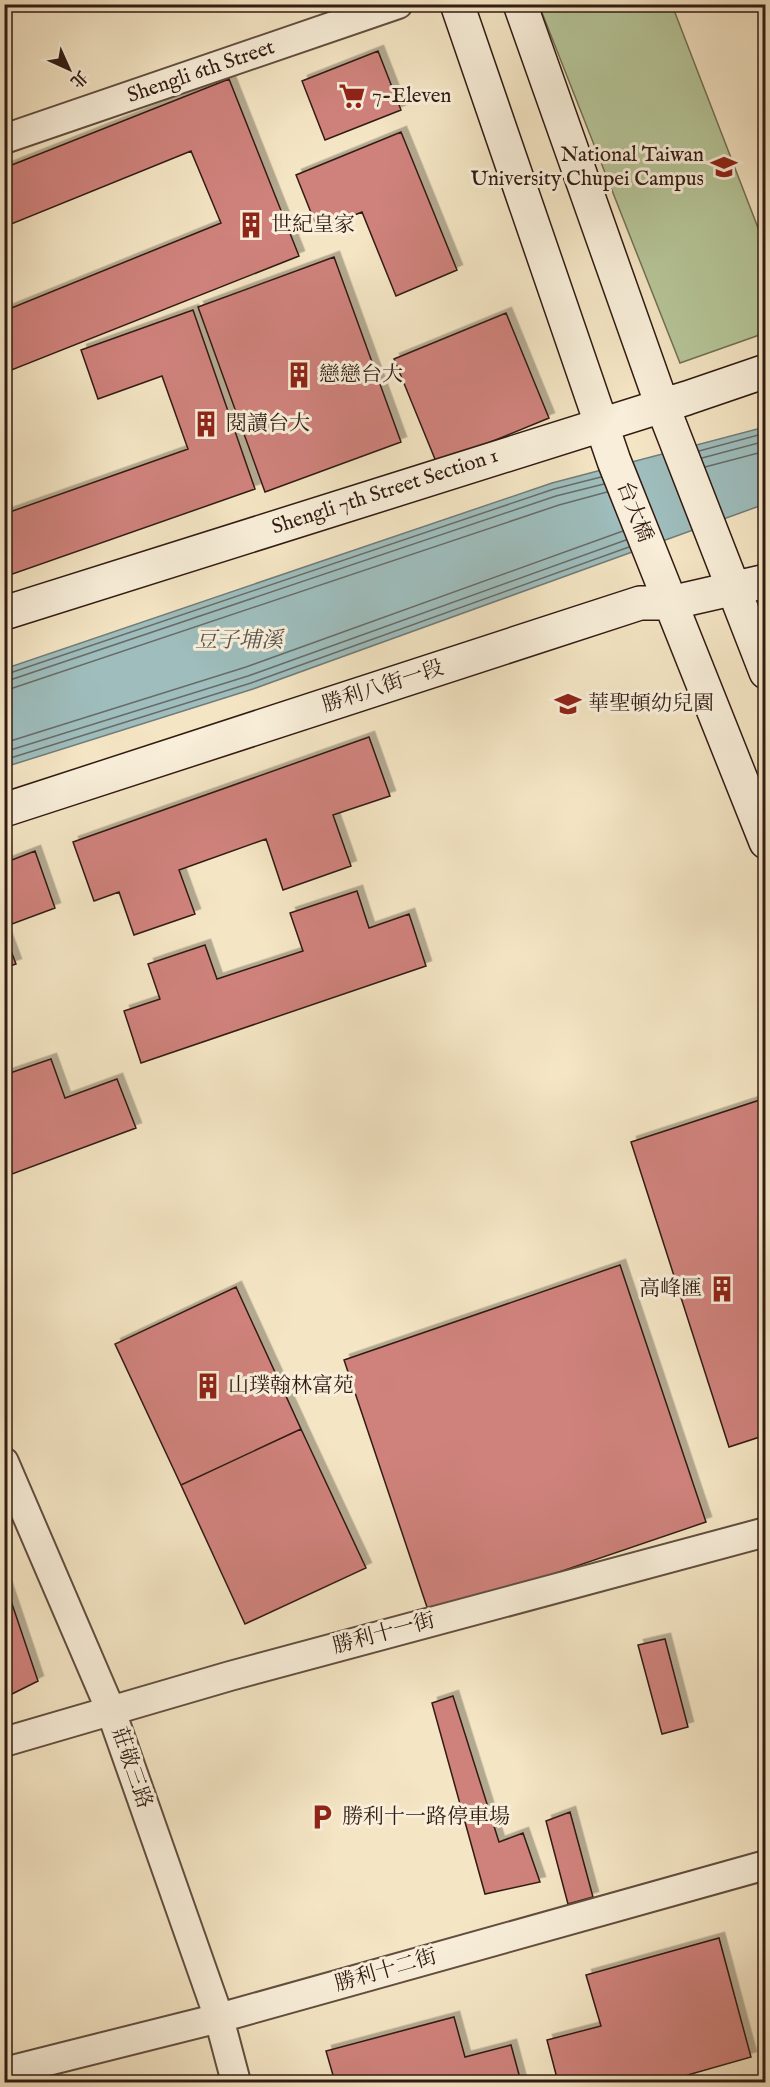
<svg xmlns="http://www.w3.org/2000/svg" width="770" height="2087" viewBox="0 0 770 2087" font-family="'IM FELL English','Noto Serif TC',serif">
<defs>
<filter id="shadow"><feDropShadow dx="5.5" dy="-5.5" stdDeviation="0" flood-color="#0004"/></filter>
</defs>
<rect width="100%" height="100%" fill="#f4e5c4"/>
<filter id="stains"><feTurbulence type="fractalNoise" baseFrequency=".00333" numOctaves="4"/><feColorMatrix values="0 0 0 0 .2 0 0 0 0 .09 0 0 0 0 .02 0 0 0 .5 -.17"/></filter>
<radialGradient id="worn" r=".72"><stop offset=".6" stop-color="#630" stop-opacity="0"/><stop offset="1" stop-color="#630" stop-opacity=".3"/></radialGradient>
<path fill="#b6c699" stroke="#747056" stroke-width="1.5" d="M539,5H672L765,246V333L680,363Z"/>
<path fill="#9ebdbc" stroke="#727c78" stroke-width="1.5" d="M765,427V504L253,689L5,767L4,669L552,483Z"/>
<g fill="none" stroke-linecap="round" stroke-linejoin="round">
<path stroke="#686c68" stroke-width="1.5" d="M699,451L766,433
M702,458L766,441
M705,467L766,451
M4,675L554,489L601,477
M4,682L556,496L604,484
M4,691L559,505L607,492
M4,743L246,667L623,531
M4,752L248,676L626,540
M4,760L251,683L629,547"/>
</g>
<path fill="#cf827c" stroke="#311b13" stroke-width="1.5" filter="url(#shadow)" d="M4,4H25L4,13Z
M378,51L401,110L325,140L302,81Z
M229,79L299,256L4,373V311L221,223L191,151L4,227V168Z
M401,132L457,270L396,296L362,212L318,230L296,175Z
M334,257L401,442L265,492L198,307Z
M193,310L255,489L4,577V514L188,449L162,376L98,399L81,350Z
M506,313L549,418L437,464L394,359Z
M369,737L390,796L333,815L351,866L283,890L266,839L179,870L195,914L134,935L119,892L94,901L73,842Z
M35,851L55,908L4,927V863Z
M357,891L369,928L409,914L426,966L141,1063L124,1011L160,999L148,964L205,945L217,979L303,951L290,913Z
M4,932L16,964L4,968Z
M51,1059L65,1098L117,1079L136,1128L4,1177V1075Z
M766,1098V1435L729,1447L631,1142Z
M620,1265L706,1522L430,1616L344,1360Z
M236,1287L301,1429L181,1485L115,1344Z
M301,1429L366,1568L245,1624L181,1485Z
M4,1580L38,1681L4,1698Z
M665,1639L688,1727L662,1734L638,1645Z
M453,1696L499,1842L523,1833L540,1882L485,1894L432,1703Z
M570,1812L593,1897L568,1904L546,1821Z
M719,1938L751,2057L670,2080V2082H558L547,2040L601,2026L586,1975Z
M454,2017L465,2057L511,2045L521,2082H335L326,2051Z"/>
<g fill="none" stroke-linecap="round" stroke-linejoin="round">
<g stroke="#624e3f" stroke-width="32">
<path id="street" d="M4,139L398,4
M4,1462L111,1711L219,2018L236,2082
M4,1742L230,1676L766,1532
M4,2072L219,2018L766,1865"/>
</g>
<g stroke="#311b13" stroke-width="36">
<path id="secondary" d="M457,4L614,461L766,842
M520,4L662,405L766,672
M4,613L687,398L766,371
M4,810L640,603H670L766,581"/>
</g>
<use href="#street" stroke="#f8eed9" stroke-width="28"/>
<use href="#secondary" stroke="#f8eed9" stroke-width="33"/>
</g>
<defs>
<g id="supermarket-bare" transform="scale(2.07)"><path d="M-6-5.5h2.5l.6 2H6L4.5 2H-2.5L-4.4-4H-6ZM-1.5 3.2a1.3 1.3 0 1 0 .1 0ZM3 3.2a1.3 1.3 0 1 0 .1 0Z" fill="#8f2418" stroke="#f8eed9" stroke-width="2.5" paint-order="stroke"/></g>
<g id="university-bare" transform="scale(2.07)"><path d="M0-5L7-2L0 1L-7-2ZM-4 1L0 2.5L4 1V4Q0 6-4 4Z" fill="#8f2418" stroke="#f8eed9" stroke-width="2.5" paint-order="stroke"/></g>
<g id="building-bare" transform="scale(2.07)"><path d="M-4-6H4V6H1V3H-1V6H-4ZM-2.5-4.3h1.7v1.8h-1.7ZM.8-4.3h1.7v1.8H.8ZM-2.5-1h1.7V.8h-1.7ZM.8-1h1.7V.8H.8Z" fill="#8f2418" stroke="#f8eed9" stroke-width="2.5" paint-order="stroke"/></g>
<g id="school-bare" transform="scale(2.07)"><path d="M0-5L7-2L0 1L-7-2ZM-4 1L0 2.5L4 1V4Q0 6-4 4Z" fill="#8f2418" stroke="#f8eed9" stroke-width="2.5" paint-order="stroke"/></g>
<g id="parking-bare" transform="scale(2.07)"><path d="M-3.5-5.5H1a3.5 3.5 0 0 1 0 7H-1V5.5H-3.5ZM-1-3.4V-.6H.8a1.4 1.4 0 0 0 0-2.8Z" fill="#8f2418" stroke="#f8eed9" stroke-width="2.5" paint-order="stroke"/></g>
</defs>
<g fill-rule="evenodd">
<use href="#supermarket-bare" x="352" y="96"/>
<use href="#university-bare" x="724" y="167"/>
<use href="#building-bare" x="251" y="225"/>
<use href="#building-bare" x="299" y="375"/>
<use href="#building-bare" x="206" y="424"/>
<use href="#school-bare" x="568" y="704"/>
<use href="#building-bare" x="722" y="1289"/>
<use href="#building-bare" x="208" y="1386"/>
<use href="#parking-bare" x="322" y="1817"/>
</g>
<g text-anchor="middle" dominant-baseline="central" stroke-width="6" stroke-linejoin="round" paint-order="stroke">
<g font-size="21" fill="#311b13" stroke="#f8eed9">
<text transform="translate(201 72) rotate(-19)">Shengli 6th Street</text>
<text transform="translate(385 492) rotate(-18)">Shengli 7th Street Section 1</text>
<text transform="translate(634 512) rotate(69)">台大橋</text>
<text transform="translate(383 687) rotate(-18)">勝利八街一段</text>
<text transform="translate(384 1634) rotate(-15)">勝利十一街</text>
<text transform="translate(131 1768) rotate(71)">莊敬三路</text>
<text transform="translate(386 1971) rotate(-16)">勝利十二街</text>
</g>
<g font-size="21" fill="#311b13" stroke="#f8eed9" text-anchor="start">
<text x="372" y="96">7-Eleven</text>
<text x="704" y="155" text-anchor="end">National Taiwan<tspan x="704" dy="24">University Chupei Campus</tspan></text>
<text x="271" y="225">世紀皇家</text>
<text x="319" y="375">戀戀台大</text>
<text x="226" y="424">閱讀台大</text>
<text x="588" y="704">華聖頓幼兒園</text>
<text x="702" y="1289" text-anchor="end">高峰匯</text>
<text x="228" y="1386">山璞翰林富苑</text>
<text x="342" y="1817">勝利十一路停車場</text>
</g>
<g font-size="22" font-style="italic" fill="#57544e" stroke="#f8eed9">
<text x="239" y="641">豆子埔溪</text>
</g>
</g>
<rect width="770" height="2087" fill="none" stroke="#f4e5c4" stroke-width="24"/>
<rect x="6" y="6" width="758" height="2075" fill="none" stroke="#311b13" stroke-width="3"/>
<rect x="12" y="12" width="746" height="2063" fill="none" stroke="#311b13" stroke-width="1.5"/>
<g transform="translate(69 69) rotate(135)" stroke="#f8eed9" stroke-width="4.5" paint-order="stroke">
<path d="M0-4.5L10 22L0 15L-10 22Z" fill="#311b13"/>
<text y="-9" font-size="16" font-weight="bold" text-anchor="middle" fill="#311b13">北</text>
</g>
<rect width="100%" height="100%" filter="url(#stains)"/>
<rect width="100%" height="100%" fill="url(#worn)"/>
</svg>
